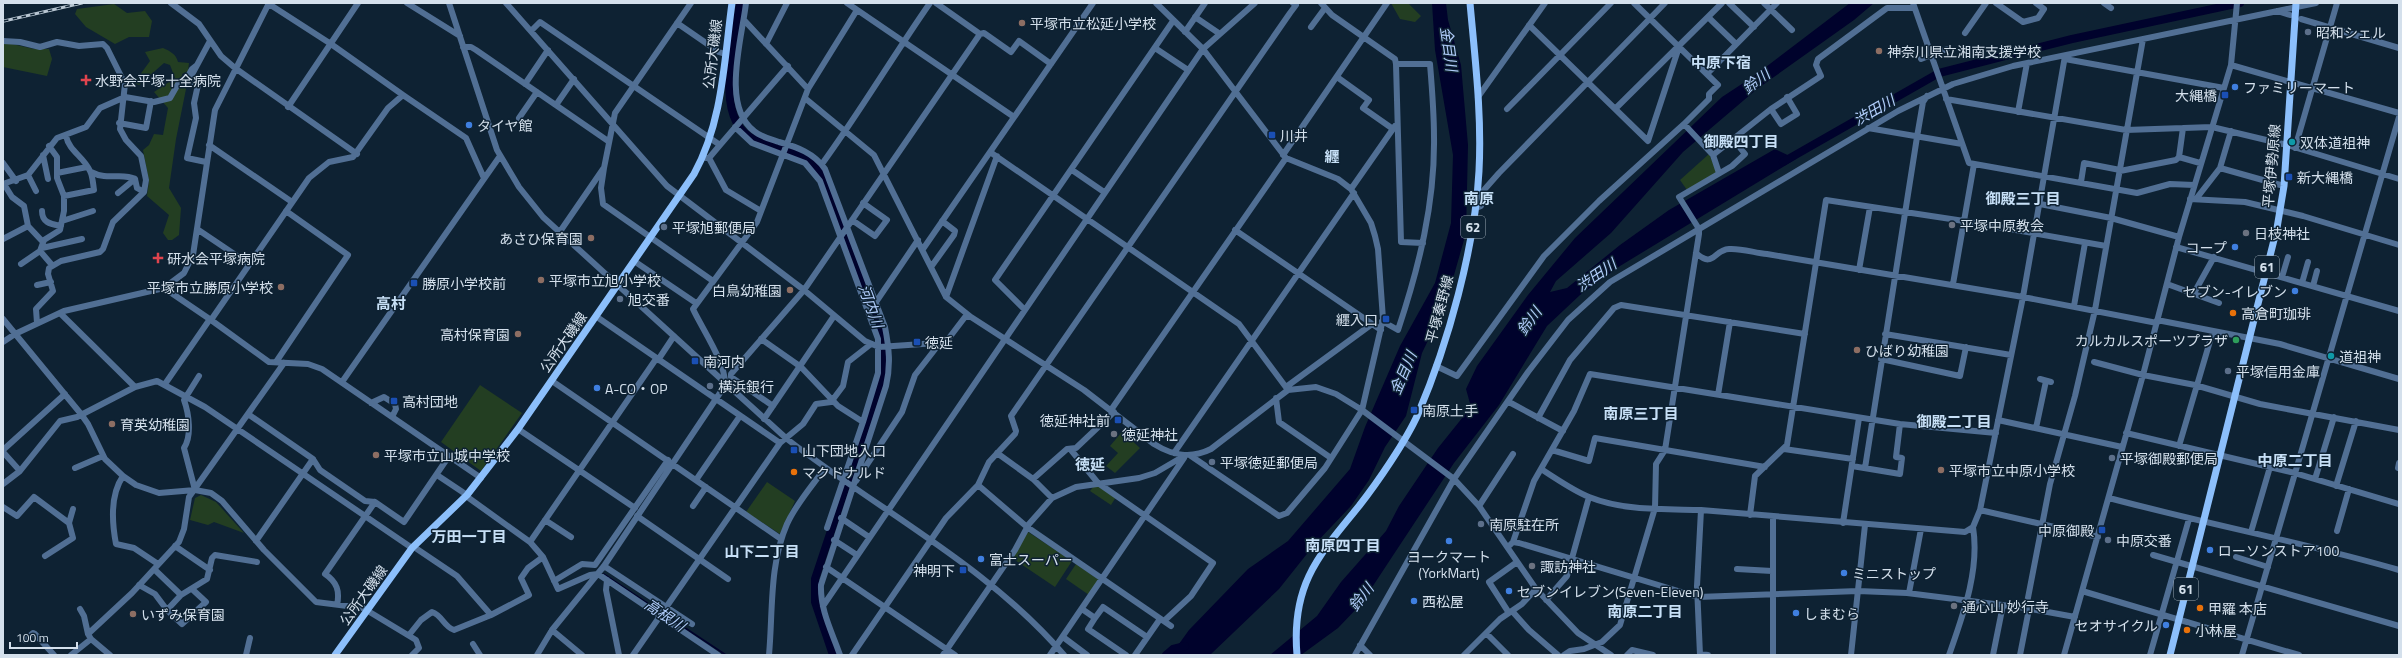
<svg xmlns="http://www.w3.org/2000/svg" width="2402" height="658" viewBox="0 0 2402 658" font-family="'Titillium Web','Noto Sans JP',sans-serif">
<rect width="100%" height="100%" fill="#0e2233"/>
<path fill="#233e22" d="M1391,3H1408L1421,16L1415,22L1400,19Z
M114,4L127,13L145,11L152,21L149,37H129L115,44L86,27L75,14L77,9Z
M3,42L34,49H49L52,59L47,76L3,67Z
M163,48C170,51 176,54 178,62L189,63L188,71L182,74L186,89L176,139L169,188L181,208L179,235L172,240H168L163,233L169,215L147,196L149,181L143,150L149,145L154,134L163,135L168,108L154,92L175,78L170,65L164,63L139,85L134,83L150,61L145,52Z
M1709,154L1717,172L1687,190L1680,180Z
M480,385L522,413L481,471L441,442Z
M1127,426L1134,432L1129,438L1140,448L1115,473L1106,466L1118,453L1110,446Z
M767,482L795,501L780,534L746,512Z
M1099,485L1116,497L1111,505L1090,491L1094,486Z
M201,495L216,502L244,533L214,522L208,525L190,520L195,498Z
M1028,532L1072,561L1055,587L1012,558Z
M1076,564L1099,580L1089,595L1066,579Z"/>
<path fill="#00022c" d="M1432,3H1446L1448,20L1461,65L1468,145L1466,233L1446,303L1422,353L1406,416L1385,447L1369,480L1351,506L1314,545L1279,589L1210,655H1171L1189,630L1248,569L1288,541L1350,469L1365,427L1400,346L1435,283L1451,223L1453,155L1435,50Z
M1850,3H1874L1854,20L1757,89L1683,152L1611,233L1556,281L1550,292L1567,288L1620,245L1669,210L1775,149L1796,159L1620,266L1580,295L1547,326L1499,405L1454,463L1361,604L1338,628L1301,655H1270L1317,616L1341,582L1386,531L1399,506L1438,448L1471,407L1466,389L1477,366L1528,295L1575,238L1722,97L1754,76Z"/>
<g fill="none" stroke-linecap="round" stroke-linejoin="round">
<path stroke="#00022c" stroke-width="1.5" d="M604,574L661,612
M664,614L726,655"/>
<path stroke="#00022c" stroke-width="8" d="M740,3C735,38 712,121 754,139C785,152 798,146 822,175L879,328L884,355L883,374L815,579V602L833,655
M1783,162L1939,73L2072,39L2240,3
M1166,655L1173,649L1185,646"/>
<path stroke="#516f94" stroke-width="6" d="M171,3L199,24L221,56L235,68L357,154
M407,3L460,36
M449,3L497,150L519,187L543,217L787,439C878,510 988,566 1064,655
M506,3L667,186L804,290L865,341L879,347L937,343L949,338L965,317H971L1084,390L1154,444C1173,456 1191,459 1211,449L1288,390L1316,387L1336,394L1362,410L1454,479L1479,506L1536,589L1578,633L1611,655
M691,3L615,113L604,168L601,188L603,204L713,281
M746,3C742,39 721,106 754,131C761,137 770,139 779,142C797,147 814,153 825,169L885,327C889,348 891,365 886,386L821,585C820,610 832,632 840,655
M847,3L1014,117
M936,3L980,34L984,33L1011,52L1019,41L1051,64
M1156,3L1203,49L1286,158L1338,179L1351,189L1371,223L1375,236L1378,249L1383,319L1362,410L1325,468L1287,513L1279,516L1191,456
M1321,3L1332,15L1395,59L1396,64H1430C1432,88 1434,112 1434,137C1435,203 1419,267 1398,330L1382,321
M1634,3L1718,85L1709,94V99L1684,124L1713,155L1719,173
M1729,3L1754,27
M1764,3L1792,30
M1913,3L1969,163L2137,193L2170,184L2194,185
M1996,3L2023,22L2038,18L2044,9L2036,3
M2104,3L2111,8
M269,4L331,44L403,95
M2277,11L2290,15
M1195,17L1220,34
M1708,17L1736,44
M2301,19L2399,48
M744,20L808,89
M677,23L719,52L725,54
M1529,25L1648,141L1679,47
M1311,27L1325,8
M531,31L540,22L720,145L788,66
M1185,32L1205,3
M1965,33L1986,3
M3,41L20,42L40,47L57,42L79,46L103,44L107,48L125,84L120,129L126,140L141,156L146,180L144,192L113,222L103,249L100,252L61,261L49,268L48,274L53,291L36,309L37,323
M766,44L787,3
M463,47H471L476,50L608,141
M1155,48L1188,70
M1921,59L1947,49
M2065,59L2224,88
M1396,64L1401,242L1423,243
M2231,65L2399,113
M1707,74L1777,3
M1337,77L1369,100L1363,108L1393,129
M525,84L548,50
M1478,97L1545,3
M806,99L874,155L946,297L971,317
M1946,99L2126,130L2212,127L2287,145L2399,179
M556,105L574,79
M288,107L358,3
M1507,109L1611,3
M1615,109L1722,3
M1771,109L1781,124L1797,114L1787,97
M2018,112L2027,63
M519,118L537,92
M119,123L146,128L151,101
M735,127L752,143L805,163L820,181L878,339V373L863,422
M1868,128L1962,144
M209,145L292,202
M49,146L57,157V178L64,196V211L60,230L44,240L40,251L52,265
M2295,148L2337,3
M990,152L1239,324L1288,390
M43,155L48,179
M1283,155L1387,3
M1713,155L1771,109L1821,76L1816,65L1818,59L1887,8H1914
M2179,157L2200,163
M706,158H709L720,145
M709,158L726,190L761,211
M206,162L187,158L196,118L194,103L198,85L189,80L210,41
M3,163L16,181
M822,164C860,112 893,56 930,3
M2220,168L2284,186
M1072,170L1104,192
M2120,171L2176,160L2179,157L2183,128
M91,172C108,181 122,172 135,179L137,188L144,192
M57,173L87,167
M28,175L36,191
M2081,182L2084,163L2120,170
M3,184L28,175L57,138L86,127L100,108L125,97L154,102L170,98L178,84L187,78L192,69L197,65
M4,184L12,197L24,206L28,226L43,242
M1351,189L1395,126
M118,193L135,179
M64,196L94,190C93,184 93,177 90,171C84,157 69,151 66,136
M2190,199L2245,202L2303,216L2399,245
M2196,199L2220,168L2231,131
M2040,204L2111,218L2179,237
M1476,208L1481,206L1484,190L1499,173L1665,3
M42,211C42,223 51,224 61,226
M852,220L875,236L887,220L863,203
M62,221L93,211
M197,229L249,264
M1235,230L1381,330
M559,233L603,169
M3,239L28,226
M2176,247L2399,311
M42,248L82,239
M923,249L1093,3
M1696,253C1714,269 1713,250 1729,249C1741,248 1755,253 1767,254L2023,297L2157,323
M634,261L696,303
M21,264L40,251
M931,267L954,235L955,231L942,221
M1859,270L1870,207
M2282,277L2288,257
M2302,283L2308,262
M1953,284L1964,221L2106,246
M2167,284L2219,303
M37,285L51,282
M2313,286L2317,271
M164,288L211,320
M2194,293L2214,257
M946,297L997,156
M876,302L918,240
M2074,306L2085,243
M1024,309L995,280L1173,21
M60,313L135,387
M597,317L780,443
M3,319L81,414L88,424L105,459L123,476L136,485L159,493L195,490L211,493L222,501L264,550L316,602L363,608L416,640L419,648L412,655
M2157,320L2280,344L2399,379
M1885,334L2011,355
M761,339L801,367L838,406L863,422L827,528
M3,342L15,334L64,311L164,288L184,273L193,255L215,110L269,3
M1881,359L1960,376L1966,347
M658,360L674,336
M276,362L348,255L286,211
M2094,362L2143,375L2195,385L2260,404L2399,430
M1436,366L1457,376L1544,256L1599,201L1684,124
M2040,379L2051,382
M552,381L781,539
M342,382L500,156
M165,384L210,319
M1286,387L1372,324
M1718,395L1730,322
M1276,398L1279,422L1331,458
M1509,402L1563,431
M371,403L384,397L395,404L396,409L392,417
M773,406L731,377V374L804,290L980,34
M1111,410L1286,158
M248,414L313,459L320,470L365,501L375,502L404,522L449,456
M1538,418L1570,360L1614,308L1621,305L1805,334
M764,419L834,316
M1998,420L2122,447
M2036,428L2046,381
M518,429L635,508
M2126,433L2295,473L2399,504
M2179,446L2213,331
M1784,449L1853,459
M3,450L65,394
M1071,450L1098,483L1213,563L1191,596L1164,621
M1552,450L1589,461L1595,438L1765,467
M3,452L20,471
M997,453L1033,479L1067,449L1076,448L1114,412
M1174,453L1354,193
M1852,466L1900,474L1902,458L1896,457L1900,424
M75,468L103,456
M1865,468L1917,137L1923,102L1927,96
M2398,468L2399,463
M1541,469C1557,479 1572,490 1589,497C1624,511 1664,509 1701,510L1697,586L1700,655
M437,475L467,495
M123,476C110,495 112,523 116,544L134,548L158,564
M481,478L322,369L308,364L269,362L211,320L309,178L329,162L353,157L388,108L403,95L466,138L483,176
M1033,479L1052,498
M2315,479L2334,417
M696,480L740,416
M856,481L902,412L915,375L936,348L937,343
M3,484L20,471L60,421L77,417L135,387L157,381L205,407L412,548
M978,485L1027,527L1171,626
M2336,486L2356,421
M195,490L184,448C192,436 189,414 184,400L199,376
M466,496L530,542L656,359
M2109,498C2206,524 2303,542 2399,570
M693,506L706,487
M1479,506L1513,454
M3,507L17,516L34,497L69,523L73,538L45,556
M1701,510L1965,532L1973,527L1980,510L2023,297L2065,56
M1980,510L2098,537
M1750,515L1755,476L1787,445L1826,200L1964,221L1974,164
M637,516L728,579
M841,518L869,537
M545,520L571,537
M69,523L73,509
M1843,523L1859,418
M2337,531L2349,489
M2251,532L2270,467
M834,540L857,555
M256,541L313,459
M530,542L543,557L558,589L590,575L598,574L718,655
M1513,542L1534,481L1574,411L1590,374L1900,424L1996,433
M1510,545L1513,542L1519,543L1698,597L1858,591L1907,593L2026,608L2075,617
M175,546L210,570
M414,547L457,576L491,615
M2153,555L2191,566
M2236,557L2268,567
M604,566L692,624
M2191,566L2399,626
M826,567L955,655
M154,569L181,595
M1737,569L1772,571
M607,580L606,590L619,655
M554,581L582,564L595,565L668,460
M139,585L155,594L167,610L181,595L207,579L212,558L215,555L257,562
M2082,591L2299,655
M1909,593L1921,529
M1546,600L1567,576L1589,497
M337,605C340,591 337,582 325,574L375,502
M823,606L1203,49L1255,3
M2026,608L2050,484L2075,396L2095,310L2143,39
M80,609L84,616L88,634
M1082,609L1095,618L1103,607L1147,637
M167,610L182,624L206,602L192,589
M1512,611L1529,630L1558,655
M1509,613L1489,582L1517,562
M1095,618L1088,629L1126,655
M552,630L582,655
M1486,633L1508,655
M409,635L421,620L432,612C442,615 444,627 454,630L491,615L529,595L521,578L528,568L543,557
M1063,637L1087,655
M25,640L33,633L35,634L54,655
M473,644L480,655
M1360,645L1370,655
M1700,654L1708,655
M71,655L91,639
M110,655L91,639L88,634L132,593L179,542L184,529L189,497L284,363
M246,655L250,638
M537,655L552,630L604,566L724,387C730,369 701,327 693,309L757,222L808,89L857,10
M633,655L780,443L803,424L816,404L831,402L843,386L848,362L871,344
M769,655C773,612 769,565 787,524C796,504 812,486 825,468
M852,655L946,518L978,485L989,462L1015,434L1016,431L1011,416L1290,13L1296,5L1293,3
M943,655L1015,550L1029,524L1052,498L1076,487L1139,478L1155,473L1184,456
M1050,655L1184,458
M1135,655L1160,619
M1355,655L1454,479L1528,372L1568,320L1610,282L1898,111L1953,84L2013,66L2316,3
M1464,655L1500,619L1522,604L1536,589
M1564,655L1570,651L1584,649L1602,642L1620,625L1655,508L1656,464L1665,450L1699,234V229L1679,197L1732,166L1745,154L1733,139
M1627,655L1632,650L1653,655
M1773,655V517
M1851,655L1865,525
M1949,655C1963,615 1980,570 1973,527
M1993,655L2003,605
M2020,655L2029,609
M2064,655L2143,375L2179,237L2231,65L2237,3
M2150,655L2189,519
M2242,655L2399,117"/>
<path stroke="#8cbffb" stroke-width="7" d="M335,655L412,548L467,495L518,429L694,174C723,121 724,61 732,3
M1297,655C1291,585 1318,556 1359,506C1377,483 1406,441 1418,414C1448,344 1475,247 1479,171C1482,115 1475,59 1470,3
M2170,655L2277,228L2284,186L2296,3"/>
<g stroke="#b8c6d2" stroke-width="3">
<path id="rail" d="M4,21L82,3"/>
</g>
<use href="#rail" stroke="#0e2233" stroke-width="1.5" stroke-dasharray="4.5" stroke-linecap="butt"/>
</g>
<g fill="#8d6e63" stroke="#0e2233" stroke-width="1.5">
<circle cx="1022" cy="23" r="4"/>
<circle cx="1879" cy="51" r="4"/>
<circle cx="591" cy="238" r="4"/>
<circle cx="541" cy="280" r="4"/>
<circle cx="281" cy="287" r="4"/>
<circle cx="790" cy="290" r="4"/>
<circle cx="518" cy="334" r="4"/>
<circle cx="1857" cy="350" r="4"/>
<circle cx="112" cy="424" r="4"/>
<circle cx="376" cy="455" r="4"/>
<circle cx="1941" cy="470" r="4"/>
<circle cx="133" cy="614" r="4"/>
</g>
<g fill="#5c6f8a" stroke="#0e2233" stroke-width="1.5">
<circle cx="2308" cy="32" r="4"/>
<circle cx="664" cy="227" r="4"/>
<circle cx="620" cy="299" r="4"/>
<circle cx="2228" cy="371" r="4"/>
<circle cx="710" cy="386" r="4"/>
<circle cx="2112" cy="458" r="4"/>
<circle cx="1212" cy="462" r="4"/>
<circle cx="1481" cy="524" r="4"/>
<circle cx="2108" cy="540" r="4"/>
</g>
<g fill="#e0444e" stroke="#0e2233" stroke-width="1.5">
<path d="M84 74h4v4h4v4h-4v4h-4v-4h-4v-4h4z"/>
<path d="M156 252h4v4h4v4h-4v4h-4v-4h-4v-4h4z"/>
</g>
<g fill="#3f7fe0" stroke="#0e2233" stroke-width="1.5">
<circle cx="2235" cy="87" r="4"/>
<circle cx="469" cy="125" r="4"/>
<circle cx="2235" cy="247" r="4"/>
<circle cx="2295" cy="291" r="4"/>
<circle cx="597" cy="388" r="4"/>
<circle cx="1449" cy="541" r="4"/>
<circle cx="2210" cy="550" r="4"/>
<circle cx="981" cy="559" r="4"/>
<circle cx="1844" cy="573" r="4"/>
<circle cx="1509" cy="591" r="4"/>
<circle cx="1414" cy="601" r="4"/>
<circle cx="1796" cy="613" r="4"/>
<circle cx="2166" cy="625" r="4"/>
</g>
<g fill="#1a4fb4" stroke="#0e2233" stroke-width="1.5">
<rect x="2221" y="91" width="8" height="8" rx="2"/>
<rect x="1268" y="131" width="8" height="8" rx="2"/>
<rect x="2285" y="173" width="8" height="8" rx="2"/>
<rect x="410" y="279" width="8" height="8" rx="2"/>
<rect x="1382" y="315" width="8" height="8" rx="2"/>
<rect x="913" y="338" width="8" height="8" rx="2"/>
<rect x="691" y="357" width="8" height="8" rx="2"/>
<rect x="390" y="397" width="8" height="8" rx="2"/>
<rect x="1410" y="406" width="8" height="8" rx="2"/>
<rect x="1114" y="416" width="8" height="8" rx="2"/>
<rect x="790" y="446" width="8" height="8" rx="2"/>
<rect x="2098" y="526" width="8" height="8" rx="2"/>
<rect x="959" y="566" width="8" height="8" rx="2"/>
</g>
<g fill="#0f9aa8" stroke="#0e2233" stroke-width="1.5">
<circle cx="2292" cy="142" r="4"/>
<circle cx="2331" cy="356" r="4"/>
</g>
<g fill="#6b7280" stroke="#0e2233" stroke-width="1.5">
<circle cx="1952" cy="225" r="4"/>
<circle cx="2246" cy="233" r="4"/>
<circle cx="1114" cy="434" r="4"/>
<circle cx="1532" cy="566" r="4"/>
<circle cx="1954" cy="606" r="4"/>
</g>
<g fill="#e8710a" stroke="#0e2233" stroke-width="1.5">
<circle cx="2233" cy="313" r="4"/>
<circle cx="794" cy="472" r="4"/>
<circle cx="2200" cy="608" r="4"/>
<circle cx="2187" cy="630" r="4"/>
</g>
<circle fill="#2e9e5b" stroke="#0e2233" stroke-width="1.5" cx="2236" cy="340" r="4"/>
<g text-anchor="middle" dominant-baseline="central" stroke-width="3" stroke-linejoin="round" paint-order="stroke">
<g fill="#0e2233" stroke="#99a7b4" stroke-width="1">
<rect x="1461" y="216" width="24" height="22" rx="3"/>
<rect x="2255" y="256" width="24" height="22" rx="3"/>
<rect x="2174" y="578" width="24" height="22" rx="3"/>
</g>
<g font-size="13" font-weight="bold" fill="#d4e0ec">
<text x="1473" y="227">62</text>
<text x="2267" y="267">61</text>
<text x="2186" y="589">61</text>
</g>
<g font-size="14" fill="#d4e0ec" stroke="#0e2233" text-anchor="start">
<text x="1030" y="23">平塚市立松延小学校</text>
<text x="2316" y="32">昭和シェル</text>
<text x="1887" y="51">神奈川県立湘南支援学校</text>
<text x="95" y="80">水野会平塚十全病院</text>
<text x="2243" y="87">ファミリーマート</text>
<text x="2217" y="95" text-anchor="end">大縄橋</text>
<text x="477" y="125">タイヤ館</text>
<text x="1280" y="135">川井</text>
<text x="2300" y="142">双体道祖神</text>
<text x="2297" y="177">新大縄橋</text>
<text x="1960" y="225">平塚中原教会</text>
<text x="672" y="227">平塚旭郵便局</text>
<text x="2254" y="233">日枝神社</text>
<text x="583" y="238" text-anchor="end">あさひ保育園</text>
<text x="2227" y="247" text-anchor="end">コープ</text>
<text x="167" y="258">研水会平塚病院</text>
<text x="549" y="280">平塚市立旭小学校</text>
<text x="422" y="283">勝原小学校前</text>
<text x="273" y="287" text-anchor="end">平塚市立勝原小学校</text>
<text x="782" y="290" text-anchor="end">白鳥幼稚園</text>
<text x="2287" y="291" text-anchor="end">セブン-イレブン</text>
<text x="628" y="299">旭交番</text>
<text x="2241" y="313">高倉町珈琲</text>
<text x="1378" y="319" text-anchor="end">纒入口</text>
<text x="510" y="334" text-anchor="end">高村保育園</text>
<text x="2228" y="340" text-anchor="end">カルカルスポーツプラザ</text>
<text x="925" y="342">徳延</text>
<text x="1865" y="350">ひばり幼稚園</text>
<text x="2339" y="356">道祖神</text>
<text x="703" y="361">南河内</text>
<text x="2236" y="371">平塚信用金庫</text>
<text x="718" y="386">横浜銀行</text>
<text x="605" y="388">A-CO・OP</text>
<text x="402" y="401">高村団地</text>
<text x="1422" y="410">南原土手</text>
<text x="1110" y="420" text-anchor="end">徳延神社前</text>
<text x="120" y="424">育英幼稚園</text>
<text x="1122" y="434">徳延神社</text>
<text x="802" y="450">山下団地入口</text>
<text x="384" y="455">平塚市立山城中学校</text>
<text x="2120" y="458">平塚御殿郵便局</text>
<text x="1220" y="462">平塚徳延郵便局</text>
<text x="1949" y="470">平塚市立中原小学校</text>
<text x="802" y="472">マクドナルド</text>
<text x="1489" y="524">南原駐在所</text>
<text x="2094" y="530" text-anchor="end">中原御殿</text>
<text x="2116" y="540">中原交番</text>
<text x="2218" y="550">ローソンストア100</text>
<text x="1449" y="556" text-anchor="middle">ヨークマート<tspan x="1449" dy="16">(YorkMart)</tspan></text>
<text x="989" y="559">富士スーパー</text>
<text x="1540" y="566">諏訪神社</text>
<text x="955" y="570" text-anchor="end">神明下</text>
<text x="1852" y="573">ミニストップ</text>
<text x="1517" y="591">セブンイレブン(Seven-Eleven)</text>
<text x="1422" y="601">西松屋</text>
<text x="1962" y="606">通心山 妙行寺</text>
<text x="2208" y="608">甲羅 本店</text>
<text x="1804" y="613">しまむら</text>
<text x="141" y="614">いずみ保育園</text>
<text x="2158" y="625" text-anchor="end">セオサイクル</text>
<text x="2195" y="630">小林屋</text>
</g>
<g font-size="14" fill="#d4e0ec" stroke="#0e2233">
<text transform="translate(712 54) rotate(-83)">公所大磯線</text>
<text transform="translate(2271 166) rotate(-85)">平塚伊勢原線</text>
<text transform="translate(1439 309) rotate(-75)">平塚秦野線</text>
<text transform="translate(563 342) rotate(-55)">公所大磯線</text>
<text transform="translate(363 595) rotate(-54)">公所大磯線</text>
</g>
<g font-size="15" font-style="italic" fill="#b1cdfb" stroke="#0e2233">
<text transform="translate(1449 49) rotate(82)">金目川</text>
<text transform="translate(1756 81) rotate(-37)">鈴川</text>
<text transform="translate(1874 110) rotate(-30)">渋田川</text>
<text transform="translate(1596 275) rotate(-34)">渋田川</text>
<text transform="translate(871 306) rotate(70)">河内川</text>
<text transform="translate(1529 321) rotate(-54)">鈴川</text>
<text transform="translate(1403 373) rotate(-67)">金目川</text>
<text transform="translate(1361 597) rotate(-52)">鈴川</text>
<text transform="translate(665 615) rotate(34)">高根川</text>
</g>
<g font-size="15" font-weight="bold" fill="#c7e0f7" stroke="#0e2233">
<text x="1721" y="62">中原下宿</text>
<text x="1741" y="141">御殿四丁目</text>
<text x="1332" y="156">纒</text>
<text x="1479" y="198">南原</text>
<text x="2023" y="198">御殿三丁目</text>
<text x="391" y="303">高村</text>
<text x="1641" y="413">南原三丁目</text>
<text x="1954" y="421">御殿二丁目</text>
<text x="2295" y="460">中原二丁目</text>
<text x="1090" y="464">徳延</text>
<text x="469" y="536">万田一丁目</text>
<text x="1343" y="545">南原四丁目</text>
<text x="762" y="551">山下二丁目</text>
<text x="1645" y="611">南原二丁目</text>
</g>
</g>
<rect width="2402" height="658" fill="none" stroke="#d4e0ec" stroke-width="8"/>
<path d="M10 642v6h67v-6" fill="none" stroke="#d4e0ec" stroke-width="2"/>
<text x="16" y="642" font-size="12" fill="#d4e0ec" stroke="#0e2233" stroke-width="3" paint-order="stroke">100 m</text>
</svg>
